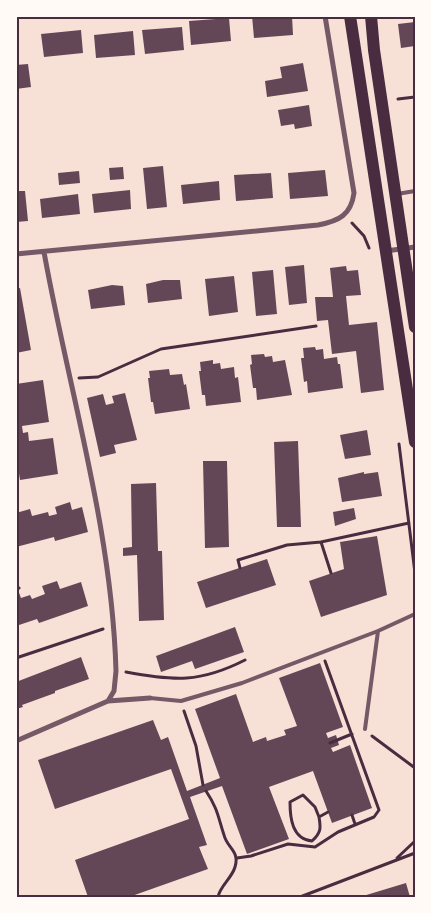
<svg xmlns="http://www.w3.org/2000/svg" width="431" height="913" viewBox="0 0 431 913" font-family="'Fira Sans Condensed',sans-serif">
<rect width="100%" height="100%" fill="#f7e1d7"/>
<path fill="#644757" d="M252,16H292L293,35L254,38Z
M229,18L231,41L191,45L189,21Z
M415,22V46L401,48L398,24Z
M182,27L184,50L145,54L142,30Z
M81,30L83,53L44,57L41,34Z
M133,31L135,55L96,58L94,35Z
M303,63L308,91L267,97L265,81L282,78L280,67Z
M28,64L31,87L16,89V65Z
M309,105L312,126L295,129L294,124L281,126L278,110Z
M163,166L167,207L147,209L143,168Z
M123,167L124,179L110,180L109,168Z
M325,170L328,196L290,199L288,173Z
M79,171L80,183L59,185L58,173Z
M271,173L273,198L236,201L234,175Z
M219,181L220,200L183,204L181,185Z
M130,190L131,209L94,213L92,194Z
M16,191H25L28,221L16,222Z
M78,194L80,214L42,218L40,199Z
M304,265L307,303L289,305L285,267Z
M346,266L347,271L358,270L361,295L346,296L349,325L377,322L384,390L361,393L356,351L332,354L328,320L317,321L315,297H333L330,268Z
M273,270L277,314L256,316L252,272Z
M234,276L238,312L209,316L205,279Z
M163,280H180L182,299L148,303L146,284Z
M112,285L123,286L125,305L91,309L88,290Z
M20,288L31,350L16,353V289Z
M315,347L316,350L323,349L324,359L337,357L338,364H340L343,388L308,393L307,381L304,382L301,358H304L303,348Z
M264,354L265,357L272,356L273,362L285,360L292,395L257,400L256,388H253L250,365L252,364L251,355Z
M213,360V364L220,363L221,369L234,367L235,378L238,377L241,402L206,406L205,395H202L199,371H201L200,362Z
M169,369L170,375L182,374L184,385L186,384L190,409L155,414L153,402H151L148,378H150L149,371Z
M43,380L49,422L22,426L23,433L28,432L29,441L53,438L58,474L20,480L16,454V384Z
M125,393L137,440L114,445L116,453L100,457L87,398L103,394L106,405L114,403L112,396Z
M367,430L371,455L345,459L340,435Z
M298,441L301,527H277L274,442Z
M203,461H227L229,547L205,548Z
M364,472V474L378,472L382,496L342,502L338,478Z
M156,483L158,551H162L164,620L139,621L137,555L123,556V548L132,547L131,484Z
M70,502L72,510L82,507L88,532L55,541L54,537L16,547V513L30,509L32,516L48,512L49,516L57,514L55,507Z
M354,508L356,519L335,526L333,512Z
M377,536L387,595L321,617L309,581L344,569L340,542Z
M267,559L276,585L206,608L197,582Z
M57,581L60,589L81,582L88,606L39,623L37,619L16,626V591L18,590L21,598L30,595L32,599L45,594L42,586Z
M235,627L244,652L195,669L192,661L161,672L156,656Z
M81,657L89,679L55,691V693L22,705L23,707L16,709V682Z
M320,663L343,727L326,733L328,738L336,735L339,745L331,748L333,752L350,745L372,808L332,823L313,771L269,787L289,839L247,854L222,786L190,797L207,845L199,847L208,869L129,897H88L75,860L189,819L171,769L55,809L38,760L153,720L161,740L168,737L187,791L220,778L195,709L236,694L253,742L266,737L267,741L286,735L284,730L297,726L279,678Z
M406,883L410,897H363V896Z"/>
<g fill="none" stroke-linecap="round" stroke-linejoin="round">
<path stroke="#4a2c40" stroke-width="3" d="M398,99L415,97
M352,223L364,236L369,248
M79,378L98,377L161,349L316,326
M399,444L415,573
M321,542L331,573
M240,568L238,560L287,545L321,542L409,523
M16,589L19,588
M16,658L103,629
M126,672C174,681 200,683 245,660
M184,711L196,746L203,785
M372,736L415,768
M330,743L352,734
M206,791C218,809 218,817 224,835C227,848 240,851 235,867C232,878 220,886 218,897
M352,815L355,824
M319,817C321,828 321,833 312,841C292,839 290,818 290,802L303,795L315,807L319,817L328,812
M237,858L251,856L288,844L315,847L338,832L374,817L379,810L325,661
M397,858L415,841
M300,897L415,853"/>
<path stroke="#755966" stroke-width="4" d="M397,194L415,191
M150,698L181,701L242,683L378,631
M365,729L378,631L415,614"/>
<path stroke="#755966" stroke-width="5" d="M386,251L415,247
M44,252C69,391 112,529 116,671L114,691L108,701
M16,254L318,225C339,221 351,215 354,193L325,16
M16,741L108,701L150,698"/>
<path stroke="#4a2c40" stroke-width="12" d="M350,16L415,442
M371,16L374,50L415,327"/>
</g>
<rect width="431" height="913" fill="none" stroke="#fffaf5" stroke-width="35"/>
<rect x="18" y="18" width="396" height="878" fill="none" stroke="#4a2c40" stroke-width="2"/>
</svg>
